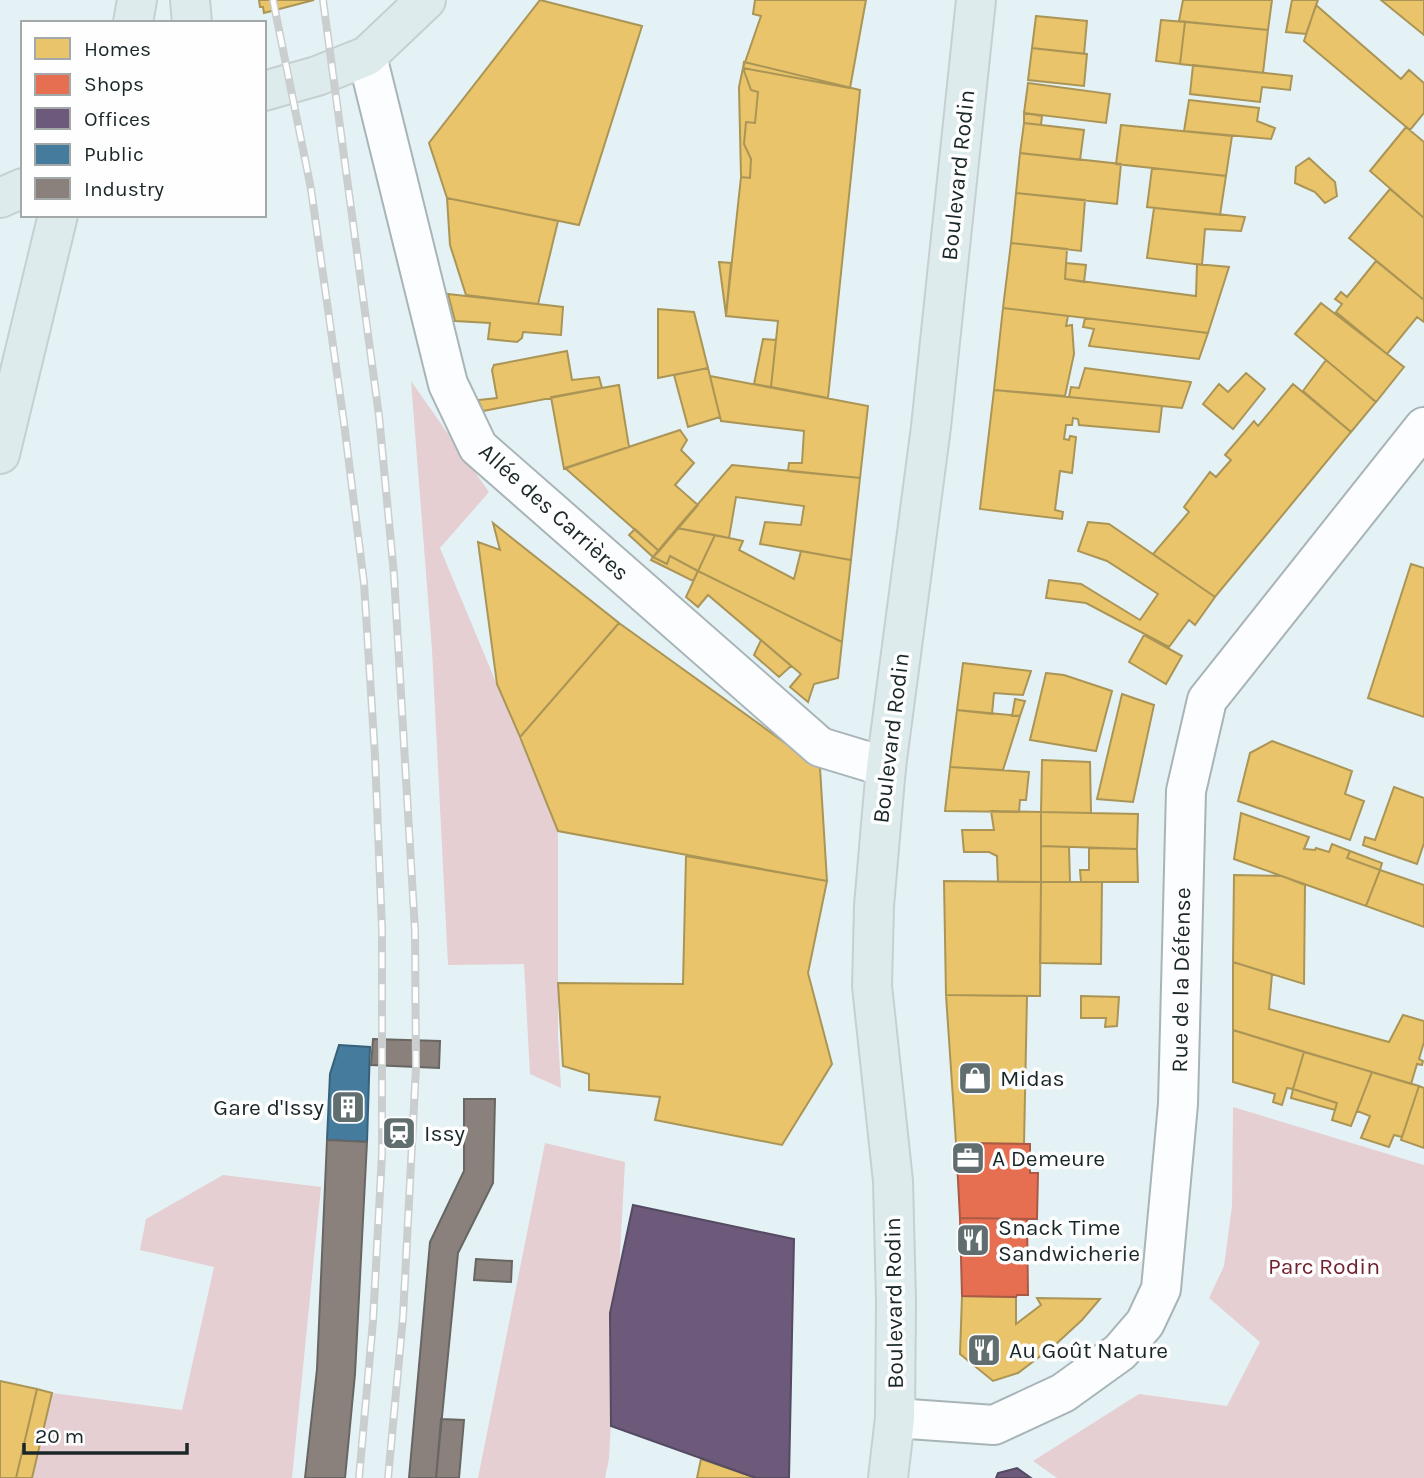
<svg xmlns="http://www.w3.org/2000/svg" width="1424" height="1478" viewBox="0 0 1424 1478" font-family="Karla,sans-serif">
<rect width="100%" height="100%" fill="#e4f2f5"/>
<path fill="#e5cfd2" d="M411,381L489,492L440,548L558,831V1035L561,1088L530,1074L524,964L448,965L432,650Z
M1233,1107L1424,1165V1478H1057L1033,1461L1139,1394L1227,1406L1260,1342L1209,1298L1224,1266L1232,1206Z
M545,1143L625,1162L609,1459L605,1478H478Z
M223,1175L321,1187L292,1478H32L52,1393L182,1410L214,1267L140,1250L146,1219Z"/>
<path fill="#e9c46a" stroke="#ab9556" stroke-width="2" d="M259,0H314L264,13L263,7H260Z
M540,0L642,26L579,225L447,198L429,143Z
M755,0H866L850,88L743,68L761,16L753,14Z
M1183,0H1272L1268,30L1179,21Z
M1292,0H1318L1306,34L1286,32Z
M1381,0H1424V35Z
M1316,5L1401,79L1409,70L1424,83V113L1410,130L1304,41Z
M1036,16L1087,21L1084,54L1032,48Z
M1161,20L1185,22L1180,64L1156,61Z
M1185,22L1268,30L1263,73L1180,64Z
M1032,48L1087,54L1084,86L1028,80Z
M744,62L860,90L828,398L771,387L778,321L726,316L741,177L750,178L751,159L744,144L746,122L755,123L758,92L751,90L743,68Z
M1193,65L1292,76L1290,90L1262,87L1260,102L1190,94Z
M743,68L751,90L758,92L755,123L746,122L744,144L751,159L750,178L741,177L739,87Z
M1028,83L1110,94L1106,123L1024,113Z
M1189,100L1259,108L1257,121L1275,128L1271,139L1184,131Z
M1024,113L1042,116L1041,125L1024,123Z
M1024,123L1084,130L1080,160L1020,153Z
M1121,125L1232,136L1226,176L1116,164Z
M1406,127L1424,142V218L1370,171Z
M1020,153L1121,164L1117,204L1016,193Z
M1309,158L1335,182L1337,196L1325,203L1315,192L1295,183L1296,167Z
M1152,168L1226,176L1220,215L1147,207Z
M1390,189L1424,218V300L1349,238Z
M1016,193L1085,200L1081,251L1011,243Z
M447,198L558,221L538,304L466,295L450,245Z
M1154,208L1208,213L1245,217L1241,231L1205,229L1202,265L1147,258Z
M1011,243L1067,249L1065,279L1196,296L1197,264L1229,267L1208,333L1003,308Z
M1376,261L1424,300V322L1417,317L1387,354L1336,312L1342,304L1335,299L1341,292L1347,297Z
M719,262L731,263L726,315Z
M1066,263L1086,265L1084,282L1065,279Z
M448,294L563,307L561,335L523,332L522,338L517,342L488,339L490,323L455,321Z
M1321,303L1404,367L1376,402L1295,334Z
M1003,308L1068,316L1066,326L1072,325L1074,354L1065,396L994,390Z
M658,309L694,312L708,368L658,378Z
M1085,318L1208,333L1199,359L1089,346L1094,329L1083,327Z
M763,339L776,340L771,387L754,384Z
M567,351L572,380L599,377L602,388L483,411L478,400L497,398L492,370L494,365Z
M1326,360L1376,402L1351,432L1303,391Z
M708,368L720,417L688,427L674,375Z
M1085,368L1191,382L1182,408L1069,397L1071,387L1079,388Z
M1246,373L1265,389L1233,429L1203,404L1219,384L1228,392Z
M710,376L868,406L860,478L788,471L789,463H802L804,431L721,421Z
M1293,384L1351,432L1215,597L1153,554L1189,512L1184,507L1210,472L1216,477L1231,460L1225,455L1254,421L1258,426Z
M619,385L629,447L564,469L551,397Z
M994,390L1162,406L1159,432L1079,425L1078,419L1073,418L1072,425H1066L1064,439L1069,440L1070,436L1076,437L1072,473L1060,471L1055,510L1063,512L1062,519L980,509Z
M680,430L687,440L681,450L694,463L675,485L698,505L659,551L565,468Z
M732,465L860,478L851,560L760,544L765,522L801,525L804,506L736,497L729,538L677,528Z
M1088,522L1109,524L1215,597L1195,625L1189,620L1169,647L1086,603L1046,598L1049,580L1081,584L1140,620L1158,594L1107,561L1078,551Z
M493,523L619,623L520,737L497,684L478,542L500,550Z
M677,528L715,535L698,571L670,556L667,564L653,557Z
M635,529L659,551L653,557L629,535Z
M715,535L743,541L739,550L794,579L801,551L851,560L842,642L698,571Z
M670,556L698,571L693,581L651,560L653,557L667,564Z
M1411,564L1424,568V717L1368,698Z
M698,571L842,642L838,678L814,684L808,702L790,687L801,674L708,595L698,607L686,597Z
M619,623L820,768L827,881L558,831L520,737Z
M1144,635L1182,656L1166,684L1129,662Z
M761,640L791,666L779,677L754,655Z
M963,663L1031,671L1023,695L994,693L992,714L957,710Z
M1046,673L1064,675L1112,691L1096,751L1030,740Z
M1122,694L1154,705L1133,802L1097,799Z
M1015,699L1025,701L1020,716H1012Z
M957,710L1020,716L1003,770L950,767Z
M1272,741L1352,771L1345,794L1364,801L1350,840L1238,801L1250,753Z
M1042,760L1090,762L1091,813L1041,812Z
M950,767L1029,772L1026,800H1020L1019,812L945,811Z
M1394,787L1424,798V843L1417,864L1363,845L1365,837L1375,840Z
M991,811L1041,812V882H998L997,856L989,852H964L962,830H994Z
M1041,812L1138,814L1137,849L1041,846Z
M1241,813L1309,837L1304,849L1315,850L1316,848L1329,852L1332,844L1350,851L1347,858L1380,870L1366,906L1234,859Z
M1041,846L1069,847L1070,882H1041Z
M1089,848L1137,849L1138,882H1081L1080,870H1089Z
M1350,851L1382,863L1380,870L1347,858Z
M686,856L827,881L808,973L832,1064L782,1145L655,1120L660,1097L589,1090V1074L563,1066L558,983L683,984Z
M1380,870L1424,885V927L1366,906Z
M1234,875L1282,876L1305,885L1304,984L1233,962Z
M944,881L1041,882L1040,996L946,995Z
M1041,882H1102L1101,964L1040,963Z
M1233,962L1272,974L1269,1009L1389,1042L1403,1015L1424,1021V1042L1419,1059L1423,1061L1422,1065L1417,1064L1411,1084L1233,1030Z
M946,995L1027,996L1024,1144L956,1143Z
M1081,996L1119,997L1117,1026L1105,1027L1106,1018H1081Z
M1233,1030L1304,1052L1293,1089L1287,1088L1282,1105L1273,1102L1275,1094L1233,1082Z
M1304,1052L1372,1072L1351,1126L1332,1120L1337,1103L1293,1089Z
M1372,1072L1419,1086L1402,1137L1394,1135L1389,1147L1361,1138L1370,1116L1357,1111Z
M1419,1086L1424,1088V1148L1401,1140Z
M1293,1089L1337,1103L1335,1110L1291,1098Z
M962,1296L1016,1297V1324L1041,1305L1037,1298L1100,1299L1082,1320L1055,1345L1018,1373L993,1381L960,1354Z
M0,1381L37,1389L16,1478H0Z
M37,1389L52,1393L32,1478H16Z
M701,1459L756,1478H697Z"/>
<path fill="#e76f51" stroke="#aa5945" stroke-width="2" d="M956,1143L1030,1144V1173H1038L1037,1219L960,1218Z
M960,1218L1027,1219L1028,1295H1017L1016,1297L962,1296Z"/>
<path fill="#6d597a" stroke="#544a62" stroke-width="2" d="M633,1205L794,1239L789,1478H756L611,1426L610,1313Z
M1017,1468L1031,1478H996L998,1473Z"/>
<path fill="#457b9d" stroke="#38627a" stroke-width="2" d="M339,1045L370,1047L367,1142L327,1140L330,1074Z"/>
<path fill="#8a817c" stroke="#686663" stroke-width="2" d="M373,1039L440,1041L439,1068L371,1065Z
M464,1099H495L493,1183L458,1253L436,1478H409L430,1242L464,1171Z
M327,1140L367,1142L355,1374L345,1478H305L317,1369Z
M476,1259L512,1261L511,1282L474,1280Z
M441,1419L464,1420L459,1478H436Z"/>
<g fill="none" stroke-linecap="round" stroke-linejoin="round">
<g stroke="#a8b4b7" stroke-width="42">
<path id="minor" d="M367,56L448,384L478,447L820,747L886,767
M895,1418L994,1425L1063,1393L1120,1352L1145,1323L1161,1289L1178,1104L1186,791L1207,700L1424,427"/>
</g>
<g stroke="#c8cfd0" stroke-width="42">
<path id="major" d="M190,0L192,23
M133,23L137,0
M264,91L317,76L367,56L426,0
M0,198L23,188
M0,454L58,215
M888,1478L895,1418L896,1302L893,1181L872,986L874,906L886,767L931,427L976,0"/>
</g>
<use href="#minor" stroke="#fbfdfe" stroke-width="38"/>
<use href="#major" stroke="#ddebed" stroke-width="38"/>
<g stroke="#cacecf" stroke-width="8">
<path id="rail" d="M273,0L311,189L344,423L364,583L375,756L382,929V1154L373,1321L359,1478
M323,0L379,416L394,575L415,931L416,1067L403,1317L388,1478"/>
</g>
<use href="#rail" stroke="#fefefe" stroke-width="5" stroke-dasharray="16" stroke-linecap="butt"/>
</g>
<defs>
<g id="shop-square" transform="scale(1.75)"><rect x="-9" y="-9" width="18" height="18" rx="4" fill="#616e70" stroke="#fefefe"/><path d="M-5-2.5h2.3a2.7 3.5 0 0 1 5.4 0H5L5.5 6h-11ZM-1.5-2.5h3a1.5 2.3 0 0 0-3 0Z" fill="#fff"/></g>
<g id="building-square" transform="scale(1.75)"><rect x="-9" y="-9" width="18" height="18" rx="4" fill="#616e70" stroke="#fefefe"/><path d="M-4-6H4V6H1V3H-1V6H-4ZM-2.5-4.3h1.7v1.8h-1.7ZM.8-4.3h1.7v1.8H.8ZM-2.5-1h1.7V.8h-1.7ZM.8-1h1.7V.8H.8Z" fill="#fff"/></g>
<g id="station-square" transform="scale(1.75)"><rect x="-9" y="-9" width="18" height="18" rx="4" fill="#616e70" stroke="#fefefe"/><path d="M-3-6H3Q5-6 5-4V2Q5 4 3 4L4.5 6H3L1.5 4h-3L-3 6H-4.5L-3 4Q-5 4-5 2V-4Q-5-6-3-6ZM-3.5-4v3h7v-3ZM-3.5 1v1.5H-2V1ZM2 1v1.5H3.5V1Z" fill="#fff"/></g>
<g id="office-square" transform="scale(1.75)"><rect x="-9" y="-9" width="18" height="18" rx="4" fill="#616e70" stroke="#fefefe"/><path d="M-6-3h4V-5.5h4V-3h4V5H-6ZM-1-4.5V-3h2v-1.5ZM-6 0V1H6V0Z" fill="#fff"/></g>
<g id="restaurant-square" transform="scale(1.75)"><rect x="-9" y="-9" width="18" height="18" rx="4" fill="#616e70" stroke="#fefefe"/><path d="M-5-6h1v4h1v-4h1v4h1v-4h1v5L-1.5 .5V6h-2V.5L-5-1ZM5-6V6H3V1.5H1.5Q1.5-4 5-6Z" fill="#fff"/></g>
</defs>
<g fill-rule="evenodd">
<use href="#shop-square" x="975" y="1078"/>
<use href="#building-square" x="348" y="1107"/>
<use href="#station-square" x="399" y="1133"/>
<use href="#office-square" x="968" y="1158"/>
<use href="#restaurant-square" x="973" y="1240"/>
<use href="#restaurant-square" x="984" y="1350"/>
</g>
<g text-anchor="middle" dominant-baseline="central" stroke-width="7" stroke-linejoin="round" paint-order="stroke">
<g font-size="23" fill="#1a2729" stroke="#fefefe">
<text transform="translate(958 175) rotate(-84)">Boulevard Rodin</text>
<text transform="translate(554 512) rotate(42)">Allée des Carrières</text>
<text transform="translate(891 738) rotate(-83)">Boulevard Rodin</text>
<text transform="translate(1181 980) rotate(-89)">Rue de la Défense</text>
<text transform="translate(894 1303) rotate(-91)">Boulevard Rodin</text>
</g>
<g font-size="23" fill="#1a2729" stroke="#fefefe" text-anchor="start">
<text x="1000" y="1078">Midas</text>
<text x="324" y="1107" text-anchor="end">Gare d'Issy</text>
<text x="424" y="1133">Issy</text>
<text x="992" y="1158">A Demeure</text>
<text x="998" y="1227">Snack Time<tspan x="998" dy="26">Sandwicherie</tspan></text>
<text x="1009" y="1350">Au Goût Nature</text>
</g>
<g font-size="23" fill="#71222d" stroke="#fefefe">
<text x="1324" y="1266">Parc Rodin</text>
</g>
</g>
<rect x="21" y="21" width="245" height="196" fill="#fefefe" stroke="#a3a8a9" stroke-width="2"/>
<rect x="35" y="38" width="35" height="21" fill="#e9c46a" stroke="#a3a8a9" stroke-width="2"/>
<text x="84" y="56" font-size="21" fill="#1a2729">Homes</text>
<rect x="35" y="74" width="35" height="21" fill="#e76f51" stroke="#a3a8a9" stroke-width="2"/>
<text x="84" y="91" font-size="21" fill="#1a2729">Shops</text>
<rect x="35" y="108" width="35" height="21" fill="#6d597a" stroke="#a3a8a9" stroke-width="2"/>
<text x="84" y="126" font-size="21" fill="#1a2729">Offices</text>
<rect x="35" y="144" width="35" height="21" fill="#457b9d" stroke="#a3a8a9" stroke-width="2"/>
<text x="84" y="161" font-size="21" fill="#1a2729">Public</text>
<rect x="35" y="178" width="35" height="21" fill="#8a817c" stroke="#a3a8a9" stroke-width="2"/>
<text x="84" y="196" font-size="21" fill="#1a2729">Industry</text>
<path d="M24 1443v10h163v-10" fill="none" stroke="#1a2729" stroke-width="3.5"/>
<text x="35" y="1443" font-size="21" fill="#1a2729" stroke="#fefefe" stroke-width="5" paint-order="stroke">20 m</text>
</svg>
